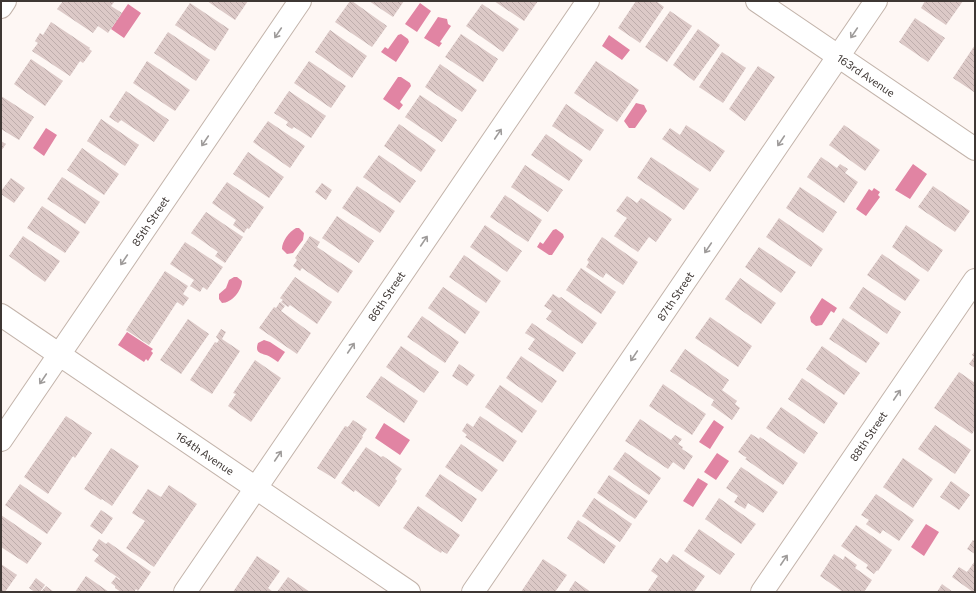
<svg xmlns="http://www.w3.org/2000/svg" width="976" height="593" viewBox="0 0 976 593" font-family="Commissioner,sans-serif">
<defs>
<pattern id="building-back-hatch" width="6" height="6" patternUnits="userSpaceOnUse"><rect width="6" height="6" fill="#dcc9c7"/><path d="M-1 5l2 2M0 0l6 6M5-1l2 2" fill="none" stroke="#beadac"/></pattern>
</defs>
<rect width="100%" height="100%" fill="#fef7f4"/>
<path fill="#e184a3" d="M420,3L431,11L417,32L405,24Z
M128,4L141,13L124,38L111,29Z
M438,17L447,19L448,24L451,26L440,42L442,43L439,47L424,38Z
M401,34L408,39L409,42L396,62L381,52L385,47L388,49L398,35Z
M609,35L630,50L622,60L602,46Z
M398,77H401L410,83L411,86L400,102L403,105L399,110L383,99Z
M636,103L644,105L647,111L635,128H629L624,121Z
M46,128L57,135L44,156L33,148Z
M913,164L927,174L910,199L895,190Z
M874,188L880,192L878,195L880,197L866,216L856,209L869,189L872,191Z
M296,228H299L304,233L303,240L293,253L287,254L282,249C282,241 289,232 296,228Z
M556,229L563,234L564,237L552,255H549L537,247L540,242L543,244L553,230Z
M234,277H237L242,281C242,290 232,303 222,303L219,299V294L226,288L229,280Z
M822,298L837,308L834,313L831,311L822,325L816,326L811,322L810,317Z
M127,332L153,349L151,351L153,353L148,361L146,359L144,362L118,345Z
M264,340L270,342L285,352L278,362C275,360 270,356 266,355C259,353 255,352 258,343Z
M714,420L724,427L710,449L699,442Z
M384,423L410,440L400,455L375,438Z
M717,453L729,461L716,480L704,472Z
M698,478L708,484L693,507L683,501Z
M926,524L939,532L924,556L911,547Z"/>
<path fill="url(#building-back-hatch)" d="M63,1H115L111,6L122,13L108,33L98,26L93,33L57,9Z
M207,1H248L235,20Z
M350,1H352L387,26L372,47L335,22Z
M369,1H404L393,17Z
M494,1H538L524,21Z
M636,1H656L664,7L640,43L618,28Z
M925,1H963L946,25L921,8Z
M190,3L229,29L215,51L175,25Z
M482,4L519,29L503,52L466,26Z
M670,11L692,26L667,62L645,47Z
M915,18L945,38L928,62L899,42Z
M51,22L90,48L89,49L92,51L83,63L80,61L70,76L32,51L38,43L35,41L40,33L43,35Z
M698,29L720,45L694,81L673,65Z
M330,30L367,56L352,78L315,52Z
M168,32L210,60L196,81L154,53Z
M461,34L498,59L483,82L445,57Z
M975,45V91L974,92L953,78Z
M722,52L746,68L723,103L699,87Z
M31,59L63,81L45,106L14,84Z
M147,61L190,90L175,111L133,83Z
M309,61L346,86L331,108L294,83Z
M596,61L639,90L617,122L574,93Z
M440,64L477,90L462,112L425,87Z
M758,66L775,77L745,121L729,109Z
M126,91L169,120L154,142L121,120L118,123L109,117Z
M289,91L326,116L311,138L294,127L292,129L286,125L288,122L274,113Z
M420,95L457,120L442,142L405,117Z
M1,96L34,117L19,140L1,129Z
M566,104L604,130L590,151L552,126Z
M101,119L139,145L125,166L87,141Z
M268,121L305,146L290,168L253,142Z
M399,124L436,150L421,172L384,146Z
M686,125L725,151L710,172L662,139L670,128L680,135Z
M844,125L880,150L865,171L829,145Z
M546,134L583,160L569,181L531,155Z
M1,141L6,144L1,151Z
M82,148L119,174L104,195L67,170Z
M248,152L284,177L269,198L233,174Z
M379,155L416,181L400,203L363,177Z
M651,157L699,189L684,210L637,178Z
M821,157L837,168L840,164L848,169L845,173L858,182L844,203L807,177Z
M525,165L563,190L548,212L511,187Z
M62,177L100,202L85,224L47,199Z
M11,178L25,188L14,203L1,194V191Z
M227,182L264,207L249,229L247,228L244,233L233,225L236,220L212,203Z
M322,183L332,190L326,200L315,192Z
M357,186L395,211L380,233L342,208Z
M933,186L970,211L955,232L918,207Z
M800,187L837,212L823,233L786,208Z
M505,195L542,220L528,242L490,217Z
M627,196L637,203L641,198L672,219L656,242L649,237L638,252L614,236L627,218L616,211Z
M42,206L80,232L65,253L27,228Z
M206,212L243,237L225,263L215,256L218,252L191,233Z
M337,216L374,241L359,263L322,238Z
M779,218L823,249L811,267L766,237Z
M485,225L522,251L507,272L470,247Z
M906,225L943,250L928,272L892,247Z
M23,236L60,261L45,282L9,256Z
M310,236L320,242L317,247L353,271L338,293L302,268L300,271L293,266L297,260L295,258Z
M602,237L638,262L623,285L606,273L603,278L586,267L589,262L587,260Z
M185,242L223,267L207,290L203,287L200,292L190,286L194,280L170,264Z
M759,247L796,272L781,293L745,267Z
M882,254L920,280L905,301L867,275Z
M464,255L501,281L486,303L449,277Z
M581,268L616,292L601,314L566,290Z
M165,271L188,286L183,294L189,298L183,306L177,302L149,345L126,330Z
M295,277L332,302L317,324L290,305L288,307L281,302L283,300L280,298Z
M740,278L776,303L761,324L725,299Z
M443,287L480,312L465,334L428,308Z
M863,287L901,312L887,334L849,308Z
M553,294L559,298L561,297L597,323L582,344L546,319L552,311L544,306Z
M280,302L285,306L281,311L311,333L297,354L259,328L274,307L276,308Z
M422,316L459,342L445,363L407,337Z
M710,317L752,346L738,367L695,338Z
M843,318L880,343L866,363L829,339Z
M188,319L209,334L181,374L160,360Z
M532,323L576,353L563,372L528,349L535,339L525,333Z
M221,329L226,332L222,339L240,351L212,394L190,380L215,342L217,343L219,340L216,337Z
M401,346L439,372L424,393L386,367Z
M822,346L860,373L844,395L806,369Z
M685,349L729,380L722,390L737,401L735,404L740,408L732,420L711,405L714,400L670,371Z
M975,351V368L969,364L974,357L972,355Z
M521,356L557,381L542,403L506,378Z
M255,360L281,378L251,422L228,406L236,394L233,393Z
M459,364L475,375L467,386L452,376Z
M959,372L975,383V429L972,434L934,408Z
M381,376L418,401L404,423L366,397Z
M802,378L838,403L824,424L788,399Z
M663,384L706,414L692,435L649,406Z
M500,385L537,411L522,433L485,407Z
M781,407L818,433L804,454L766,428Z
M66,416L92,433L75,458L73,456L48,494L24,477Z
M480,416L517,441L503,462L465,437L467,435L462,431L467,423L473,427Z
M640,419L671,440L675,435L682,439L678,444L683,447L682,449L693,456L684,470L673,462L668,469L625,441Z
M353,420L367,429L362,436L363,437L335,479L317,468L345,426L348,427Z
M935,425L971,450L955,474L918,449Z
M751,434L759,439L760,437L798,463L783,485L745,459L747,458L738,452Z
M461,444L498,470L482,492L445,467Z
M366,447L381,457L383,456L402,469L395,479L397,481L379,507L355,490L354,492L341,483Z
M111,448L139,466L112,506L102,499L101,500L84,489Z
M625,452L661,478L649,495L613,469Z
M903,458L933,479L913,508L883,487Z
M741,467L778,492L763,513L748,503L745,509L734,502L738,496L726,488Z
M440,474L477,499L462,522L425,496Z
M609,475L648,501L635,519L597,493Z
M951,481L970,495L959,510L940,497Z
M20,484L62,513L47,534L5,505Z
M169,485L197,504L154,567L126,548L145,521L132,513L148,489L161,497Z
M876,494L914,520L899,541L883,530L880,534L866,524L869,520L861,515Z
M594,498L632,524L620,542L582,516Z
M719,498L756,524L741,544L705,519Z
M418,506L460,535L447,554L442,551L441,553L403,528Z
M101,510L113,518L102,534L90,526Z
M1,515L42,543L27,564L1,547Z
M578,520L616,546L604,564L567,538Z
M856,525L892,550L878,571L877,570L874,574L866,568L868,565L841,546Z
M699,529L735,554L720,575L684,551Z
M99,539L106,544L108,542L151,572L138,591L136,589L134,592H121L115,588V586L111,583L116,577L120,580V579L94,561L99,555L92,550Z
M973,540L975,542V554L967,549Z
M673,554L705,576L694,592H647L658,576L651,571L660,558L667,563Z
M834,554L843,560L845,556L857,565L855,568L872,580L864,592H843L820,576Z
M257,556L280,571L268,588L273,592H233Z
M543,559L567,575L555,592H521Z
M975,561V592H973L952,577L959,567L967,572Z
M1,564L17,575L5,592H1Z
M86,576L109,592H75Z
M288,577L310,592H277Z
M36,578L45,585L40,592H35L29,588Z
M575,581L591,592H568Z
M942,584L953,592H937Z
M46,586L54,592H41Z"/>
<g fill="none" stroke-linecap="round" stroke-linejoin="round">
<g stroke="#c3b4ab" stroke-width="24">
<path id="street" d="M757,1L975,149
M1,7L5,1
M1,315L409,592
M1,440L300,1
M185,592L588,1
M473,592L876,1
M762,592L975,280"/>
</g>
<use href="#street" stroke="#fff" stroke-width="22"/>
</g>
<defs><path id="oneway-shaft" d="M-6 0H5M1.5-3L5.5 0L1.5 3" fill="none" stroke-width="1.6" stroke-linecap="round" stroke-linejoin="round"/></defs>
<g stroke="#9e9b9a">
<use href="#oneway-shaft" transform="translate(278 33) rotate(124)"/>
<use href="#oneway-shaft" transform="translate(854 33) rotate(124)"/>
<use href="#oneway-shaft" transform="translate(498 134) rotate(-56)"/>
<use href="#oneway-shaft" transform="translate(205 141) rotate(124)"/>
<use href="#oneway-shaft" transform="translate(781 141) rotate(124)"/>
<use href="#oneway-shaft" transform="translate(424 241) rotate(-56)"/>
<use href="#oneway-shaft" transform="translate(708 248) rotate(124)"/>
<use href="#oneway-shaft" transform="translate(124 260) rotate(124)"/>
<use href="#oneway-shaft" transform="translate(351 348) rotate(-56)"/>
<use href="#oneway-shaft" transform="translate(634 356) rotate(124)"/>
<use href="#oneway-shaft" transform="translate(43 379) rotate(124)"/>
<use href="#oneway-shaft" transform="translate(897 395) rotate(-56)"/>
<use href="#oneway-shaft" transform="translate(278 456) rotate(-56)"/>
<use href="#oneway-shaft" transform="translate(784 560) rotate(-56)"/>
</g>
<g text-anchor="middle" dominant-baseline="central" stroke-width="3.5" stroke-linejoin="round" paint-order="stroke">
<g font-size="11" fill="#3e3734" stroke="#fff">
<text transform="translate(866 75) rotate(34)">163rd Avenue</text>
<text transform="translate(150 221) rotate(-56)">85th Street</text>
<text transform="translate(386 296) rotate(-56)">86th Street</text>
<text transform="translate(675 296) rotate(-56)">87th Street</text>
<text transform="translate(868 436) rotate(-56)">88th Street</text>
<text transform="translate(205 453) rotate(34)">164th Avenue</text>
</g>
</g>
<rect width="976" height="593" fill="none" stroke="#3e3734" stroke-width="4"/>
</svg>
